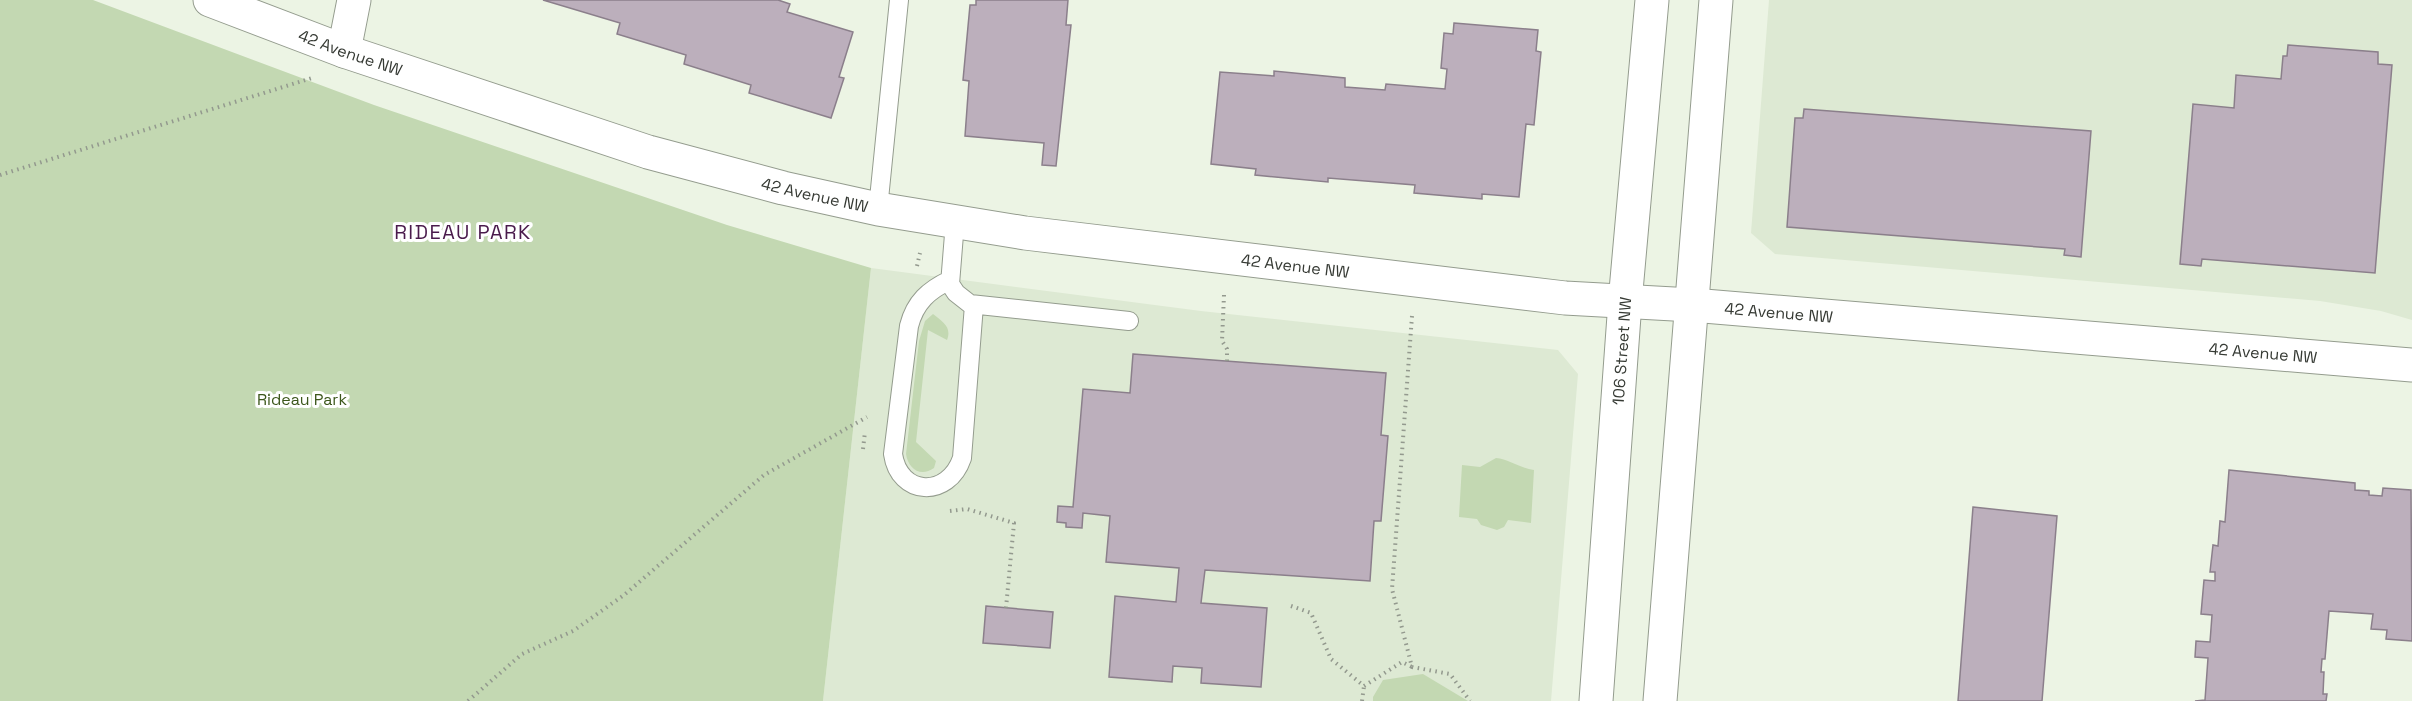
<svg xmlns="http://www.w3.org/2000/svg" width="2412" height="701" viewBox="0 0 2412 701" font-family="'Space Grotesk',sans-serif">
<rect width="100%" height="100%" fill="#ecf4e4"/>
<path fill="#dde9d3" d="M1769,0H2412V320L2381,311L2320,301L1775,254L1751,233Z
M871,268L1201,311L1558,350L1578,374L1551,701H823Z"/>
<path fill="#c3d8b2" d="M0,0H93L374,105L727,225L871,268L823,701H0Z
M933,314C943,322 952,327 947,340L928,330L916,442L936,461L934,468C920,478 908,468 906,454L919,341L925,321Z
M1496,458C1509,459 1519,468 1534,470L1531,523L1508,520L1504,527L1497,530L1481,525L1477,519L1459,517L1462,465L1480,467Z
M1423,674L1468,701H1373V697L1383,680Z"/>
<path fill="#bcafbc" stroke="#8b7f8b" stroke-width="1.5" d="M543,0H778L790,4L787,12L853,32L839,77L844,78L831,118L749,93L751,85L684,64L686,55L617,34L620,23Z
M976,0H1068L1066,25H1071L1056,166L1042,165L1044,143L965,136L969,81L963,80L970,5H976Z
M1454,23L1538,30L1536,51L1541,52L1534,125L1526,124L1519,197L1482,194V199L1414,193L1415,185L1328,178V182L1255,175L1256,169L1211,164L1220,72L1274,76V71L1345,78V87L1385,90L1386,84L1445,89L1447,69L1441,68L1444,33L1453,34Z
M2288,45L2378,52V64L2392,65L2375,273L2202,259L2201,266L2180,264L2193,104L2234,108L2236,75L2281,79L2283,56H2287Z
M1804,109L2091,131L2081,257L2064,255L2065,249L1787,227L1795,118H1803Z
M1133,354L1386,373L1381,435L1388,436L1381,521H1374L1370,581L1205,570L1201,603L1267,608L1261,687L1201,683L1202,668L1187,667L1173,666L1172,682L1109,677L1115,596L1176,602L1179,568L1106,562L1110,516L1083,513L1082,528L1066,527V523L1057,522L1058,506L1073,507L1083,389L1130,393Z
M2229,470L2355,483V490L2369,491V495L2382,496L2383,488L2411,490L2412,641L2386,639L2387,630L2371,629L2373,614L2329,611L2325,659H2322L2321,672H2324L2323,694H2327L2326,701H2195L2205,700L2208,658L2195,657L2196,641L2210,642L2212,615L2201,614L2204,580L2215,581V572H2210L2213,545L2218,546L2220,521L2225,522Z
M1973,507L2057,516L2042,701H1958Z
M986,606L1053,612L1050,648L983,643Z"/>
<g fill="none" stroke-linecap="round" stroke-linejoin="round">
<g stroke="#949c8e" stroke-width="20">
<path id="service" d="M878,209L899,0
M955,222L950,284L956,293L970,304L1129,321
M950,280C929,290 915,302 909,326L893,454C899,496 948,499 962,458L974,305"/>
</g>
<g stroke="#949c8e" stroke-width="35">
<g id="minor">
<path d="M344,51L354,0"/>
<path id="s1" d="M1692,305L2412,365"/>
</g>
</g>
<g stroke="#949c8e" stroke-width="35">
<g id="tertiary">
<path id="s2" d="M210,0L344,51L648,152L783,188L878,209L1025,233L1565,298L1692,305"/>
<path id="s3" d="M1596,701L1625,302L1652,0"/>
<path d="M1660,701L1716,0"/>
</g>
</g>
<path stroke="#93998e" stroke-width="4" stroke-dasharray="1.5 4.5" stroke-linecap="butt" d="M0,175L312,78
M917,266L920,253
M1224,295L1222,341L1227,349V363
M1412,316L1392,589L1412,667L1450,674L1470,701
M863,449L865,432
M950,511L967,509L1014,523L1006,608
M1291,606L1311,613L1331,659L1364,686L1402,662L1412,667
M468,701L522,654L573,631L624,595L764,475L867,417
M1362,701L1364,686"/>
<use href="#service" stroke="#fff" stroke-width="18"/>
<use href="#minor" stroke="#fff" stroke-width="33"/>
<use href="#tertiary" stroke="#fff" stroke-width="33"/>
</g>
<g text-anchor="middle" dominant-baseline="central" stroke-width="6" stroke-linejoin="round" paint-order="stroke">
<g font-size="16" fill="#363a34" stroke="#fff">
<text stroke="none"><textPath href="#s2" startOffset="150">42 Avenue NW</textPath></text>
<text stroke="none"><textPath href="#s2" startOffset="636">42 Avenue NW</textPath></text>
<text stroke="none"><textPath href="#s2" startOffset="1122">42 Avenue NW</textPath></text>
<text stroke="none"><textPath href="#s1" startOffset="87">42 Avenue NW</textPath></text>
<text stroke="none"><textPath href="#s3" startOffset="351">106 Street NW</textPath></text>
<text stroke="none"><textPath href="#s1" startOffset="573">42 Avenue NW</textPath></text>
</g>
<g font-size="16" fill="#3c571b" stroke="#fff">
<text x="302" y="399">Rideau Park</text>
</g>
<g font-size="20" letter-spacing="1.5" fill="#4a1b4c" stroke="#fff">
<text x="463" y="232">RIDEAU PARK</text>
</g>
</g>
</svg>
